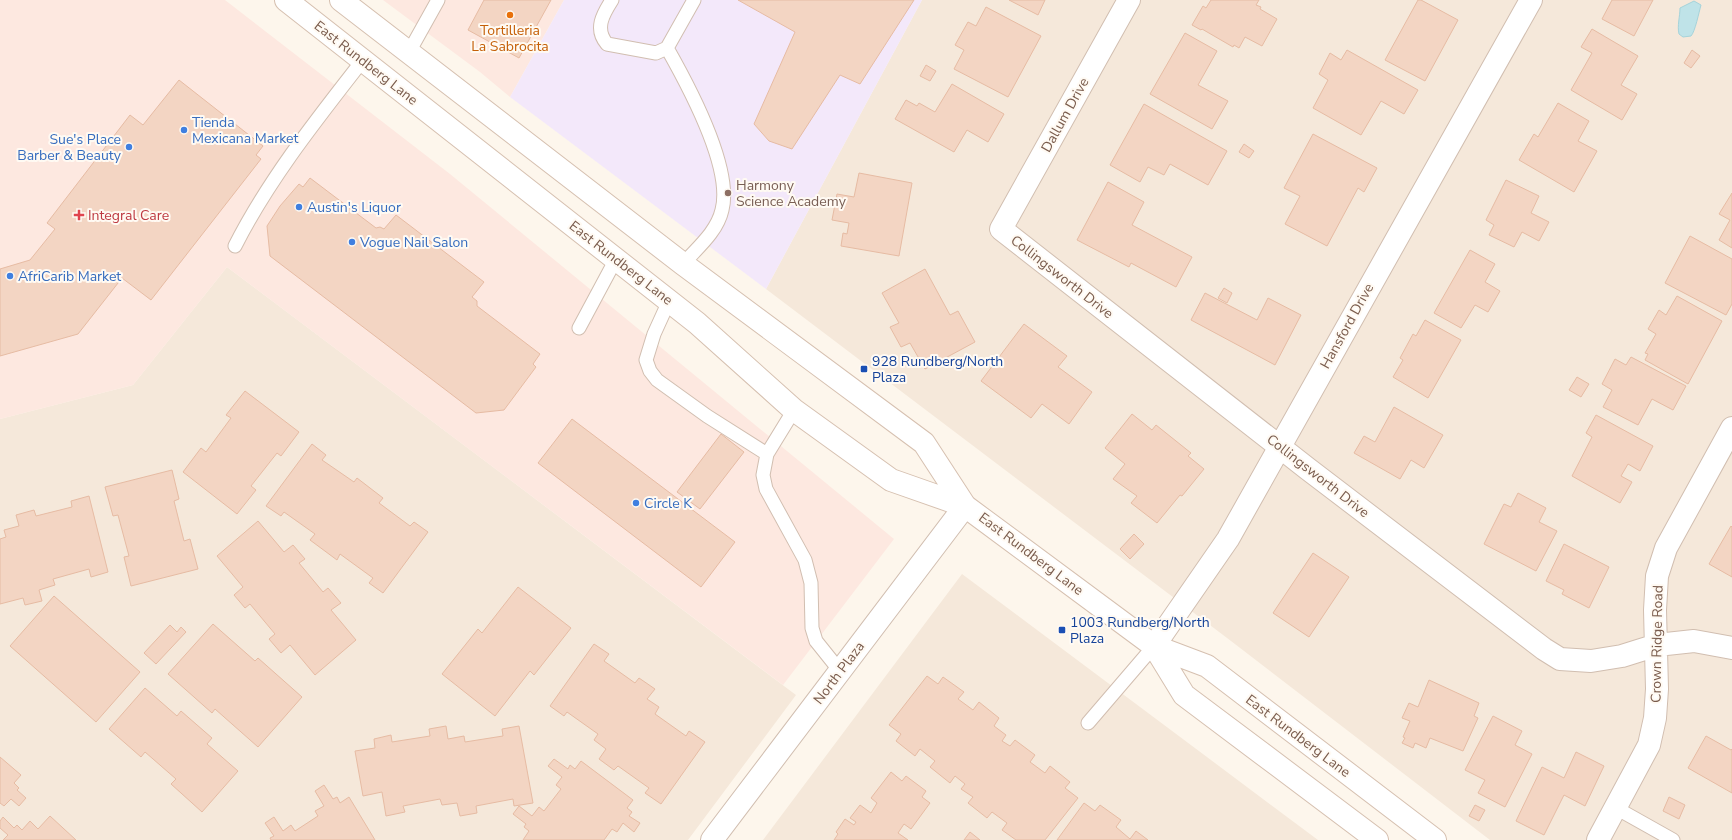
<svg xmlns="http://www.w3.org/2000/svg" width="1732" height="840" viewBox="0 0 1732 840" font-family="'Nunito Sans',sans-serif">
<rect width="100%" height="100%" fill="#fdf6ec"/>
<path fill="#f5e8da" d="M922,0H1732V840H1490L1231,641L766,289Z
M227,267L796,695L688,840H0V419L133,385Z
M962,574L1318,840H763Z"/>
<path fill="#fde8e0" d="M0,0H225L450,174L894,539L783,685L227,267L133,385L0,419Z
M383,0H564L510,97L480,72Z"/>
<path fill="#f3e8fa" d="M564,0H922L766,289L510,97Z"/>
<path fill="#bfe3e8" stroke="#a5d3da" d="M1694,1L1701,5C1699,12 1695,32 1691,36L1683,37L1679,34C1677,26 1680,16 1680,8Z"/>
<path fill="#f3d5c3" stroke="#e6bba3" d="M484,0H551L519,58L468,30Z
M738,0H914L860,84L840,75L792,149L769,141L754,124L795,32Z
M1009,0H1045L1038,15Z
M1211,0H1259L1256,5L1261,7L1260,9L1277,19L1262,46L1245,37L1239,48L1234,45L1233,47L1202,29L1201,30L1192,25L1203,6L1206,8Z
M1418,0H1421L1458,20L1425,81L1385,60Z
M1612,0H1653L1634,36L1602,19Z
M986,7L1041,36L1008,97L954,69L964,50L955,45L968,22L976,26Z
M1592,29L1638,56L1621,85L1637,94L1622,120L1571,90L1592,53L1581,47Z
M1185,33L1217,51L1198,85L1228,101L1212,129L1150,94Z
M1347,50L1418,90L1404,114L1381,101L1361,135L1313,108L1328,80L1319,74L1330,53L1341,60Z
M1692,50L1700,56L1691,68L1684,63Z
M926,65L936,71L930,81L920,76Z
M179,80L263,146L256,155L261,159L151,300L122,278L78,334L0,356V269L30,260L55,229L47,223L130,115L143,125Z
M952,84L1004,114L988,142L967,130L954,152L895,119L906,100L917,106L919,103L935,112Z
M1558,103L1589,121L1578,141L1597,151L1574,192L1519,160L1534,134L1538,137Z
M1144,104L1227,151L1208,185L1170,164L1164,175L1148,167L1140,182L1110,165Z
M1313,134L1377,168L1364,192L1358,188L1327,246L1285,224L1300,196L1284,188Z
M1244,144L1254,151L1249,158L1239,152Z
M859,173L912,183L899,256L841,246L843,233L847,234L849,223L832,220L837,194L854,197Z
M310,178L376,228L380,227L384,229L396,215L484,282L472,297L477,301V306L540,354L533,364L536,367L504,410L476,413L270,256L267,226L280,206L299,184L303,187Z
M1506,180L1539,196L1531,213L1549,222L1539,241L1522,232L1514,247L1489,235L1494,225L1486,220Z
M1108,182L1144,202L1132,225L1192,257L1176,287L1131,263L1129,267L1077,240Z
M1732,193V248L1719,240L1730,220L1719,214Z
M1690,236L1732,259V304L1726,315L1665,283Z
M1470,250L1495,264L1485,282L1500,291L1488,312L1475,305L1461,328L1434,313Z
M925,269L950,315L958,311L975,342L925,369L910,343L901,347L890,327L899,323L882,293Z
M1224,288L1232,293L1227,303L1218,298Z
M1205,293L1257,320L1268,298L1301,315L1275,365L1191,320Z
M1677,296L1722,321L1688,384L1645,360L1648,354L1645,353L1656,334L1648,329L1659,310L1666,315Z
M1425,320L1461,340L1428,398L1393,377L1403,360L1400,358L1413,334L1416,336Z
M1024,324L1067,356L1058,367L1092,392L1069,424L1042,404L1031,418L981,381Z
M1631,357L1686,386L1673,410L1652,399L1638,425L1603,407L1612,390L1602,384L1615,359L1626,365Z
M1577,377L1589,384L1581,397L1569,390Z
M245,391L299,432L281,456L277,453L251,486L256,490L237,514L183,472L201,448L206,452L231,418L226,415Z
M1394,407L1443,435L1424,468L1411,460L1400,479L1354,453L1364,436L1375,442Z
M1132,414L1152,430L1156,425L1191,453L1188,456L1204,469L1182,496L1180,495L1157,523L1131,503L1137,496L1113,479L1125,464L1105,448Z
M1596,415L1653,446L1640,471L1628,464L1621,476L1632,482L1620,503L1572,476L1592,437L1586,433Z
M572,419L735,542L701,587L538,463Z
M721,434L744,452L700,509L677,492Z
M312,444L326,455L322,460L354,482L357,478L383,498L379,503L410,526L414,522L428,532L383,593L369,583L373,578L340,554L337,560L310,540L315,534L284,512L281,516L266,506Z
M172,470L179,499L174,501L184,541L190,539L198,569L131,586L124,557L129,556L118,515L113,516L105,487Z
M1518,493L1546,508L1539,522L1557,531L1536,571L1484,544L1504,504L1511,507Z
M89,496L108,572L91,577L89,569L53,579L55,585L39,590L42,601L25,605L23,598L0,604V539L6,537L4,530L19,526L16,515L34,510L36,516L72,507L71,501Z
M258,521L284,552L293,545L305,559L299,563L323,592L328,588L341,603L331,610L356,640L315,675L290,645L281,653L269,639L275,634L250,604L245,608L234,595L243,587L217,556Z
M1731,526L1732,527V577L1709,564Z
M1134,534L1144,544L1130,559L1120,549Z
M1564,544L1609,567L1589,608L1562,594L1564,590L1546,581Z
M1313,553L1349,577L1309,637L1273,613Z
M518,587L571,628L534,675L530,671L495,716L442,674L478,629L482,633Z
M54,596L140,672L96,722L10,646Z
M213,624L255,661L258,658L302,697L258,747L215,709L212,713L168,674Z
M170,625L177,632L181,627L186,632L156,664L144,653Z
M594,644L609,654L604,661L635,683L639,678L655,689L647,699L659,707L655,714L686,736L689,731L705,742L661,804L645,793L649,788L618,766L614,770L599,759L606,749L594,740L598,734L567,712L564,716L550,706Z
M927,676L938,684L943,677L964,692L958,699L973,710L979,702L999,718L994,726L1006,735L1002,741L1010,746L1015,740L1035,755L1030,762L1045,773L1050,766L1070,782L1065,788L1078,798L1045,840H1016L1002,830L1007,823L992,812L987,818L968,803L973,797L961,789L965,784L955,776L950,783L930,767L935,761L920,749L915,756L896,741L901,734L889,725Z
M1429,680L1479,703L1474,716L1478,718L1463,751L1430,738L1426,748L1415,743L1413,748L1402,743L1405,738L1403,737L1410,721L1402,718L1409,703L1418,707Z
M145,688L177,716L181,711L212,738L207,744L238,771L202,812L171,784L176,779L145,752L141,757L109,729Z
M1493,716L1522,731L1515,745L1532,754L1505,807L1478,793L1485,780L1465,770Z
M446,726L448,739L464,736L465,742L503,736L502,729L519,726L533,803L514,806L513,799L476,806L477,813L460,816L457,803L442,805L440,799L403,806L405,812L386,816L382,792L363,796L355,751L375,748L374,739L391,735L392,742L430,736L429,729Z
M1706,736L1731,750L1732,749V793L1688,768Z
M1576,752L1604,766L1585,806L1564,795L1544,835L1516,821L1542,767L1564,778Z
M0,757L21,775L14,783L19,788L17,790L26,798L19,806L11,799L4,806L0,803Z
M554,759L568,769L570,765L575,769L581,761L633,800L627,808L632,812L629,816L640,823L634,832L623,823L617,832L612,829L604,840H523L529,831L524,827L526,824L513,814L519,806L532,816L539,807L544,811L561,789L556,785L562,777L548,766Z
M891,772L902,781L906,776L926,791L922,797L930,803L911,829L904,824L898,833L908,840H834L838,834L836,832L845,819L854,825L856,822L850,818L860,805L871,813L877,803L871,798Z
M324,785L333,799L337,797L340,803L349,797L375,840H271L270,838L274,836L265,823L274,817L283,831L291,825L295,831L318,816L315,811L324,806L315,791Z
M1669,797L1685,805L1679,819L1663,811Z
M1084,803L1095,811L1100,805L1121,820L1116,827L1130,839L1136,831L1148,840H1057Z
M1475,805L1485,810L1479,821L1469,816Z
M50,816L76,840H3L8,835L0,828V821L3,817L14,828L17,825L22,830L30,821L38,829Z
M970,832L980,840H964Z"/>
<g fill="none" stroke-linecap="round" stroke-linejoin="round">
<g stroke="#d1beb0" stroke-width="15">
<path id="lane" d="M612,0C603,14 594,29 607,44L656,53L667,48C688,85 733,168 722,210C717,232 697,248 683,264
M667,48L694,0
M409,52L438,0
M235,246C269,179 317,119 363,60
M669,301L654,334L646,360L650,371L657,380L707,416L767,454
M579,328L616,259
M794,410L767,454L763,475L766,489L805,560L811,583L812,628L816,641L840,671
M1088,723L1154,646
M1616,808L1673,840"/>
</g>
<g stroke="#d1beb0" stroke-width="24">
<path id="street" d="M1129,0L1001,229L1308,469L1544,649L1560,659L1591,661L1622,656L1657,645L1694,641L1732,648
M1154,646L1228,539L1531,0
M712,840L965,506
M1598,840L1649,745L1655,718L1657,689L1655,610L1657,576L1666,548L1732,428"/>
</g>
<g stroke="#d6c0b0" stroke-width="24">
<path id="secondary" d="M286,0L697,323L794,410L891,480L965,506L1154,646L1207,666L1435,840
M341,0L683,264L924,443L965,506
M1154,646L1184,695L1377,840"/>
</g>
<use href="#lane" stroke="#fff" stroke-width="13"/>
<use href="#street" stroke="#fff" stroke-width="22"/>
<use href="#secondary" stroke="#fff" stroke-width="22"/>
</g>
<circle fill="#e8710a" stroke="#fffaf3" stroke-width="1.5" cx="510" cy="15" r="4"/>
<g fill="#3f7fe0" stroke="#fffaf3" stroke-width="1.5">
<circle cx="184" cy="130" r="4"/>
<circle cx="129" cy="147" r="4"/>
<circle cx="299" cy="207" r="4"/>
<circle cx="352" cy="242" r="4"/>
<circle cx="10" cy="276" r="4"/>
<circle cx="636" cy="503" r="4"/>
</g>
<circle fill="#8d6e63" stroke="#fffaf3" stroke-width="1.5" cx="728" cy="193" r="4"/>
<path fill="#e0444e" stroke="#fffaf3" stroke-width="1.5" d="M77 209h4v4h4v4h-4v4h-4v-4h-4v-4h4z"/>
<g fill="#1a4fb4" stroke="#fffaf3" stroke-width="1.5">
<rect x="860" y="365" width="8" height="8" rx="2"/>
<rect x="1058" y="626" width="8" height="8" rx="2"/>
</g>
<g text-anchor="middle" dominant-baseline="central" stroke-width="4" stroke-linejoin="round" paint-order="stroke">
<g font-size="14" fill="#c56008" stroke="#fffaf3">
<text x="510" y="30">Tortilleria<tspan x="510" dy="16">La Sabrocita</tspan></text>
</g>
<g font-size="14" fill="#7a5c4d" stroke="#fffaf3">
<text transform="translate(366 63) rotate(38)">East Rundberg Lane</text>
<text transform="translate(1065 115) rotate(-61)">Dallum Drive</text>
<text transform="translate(621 263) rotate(38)">East Rundberg Lane</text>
<text transform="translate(1062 277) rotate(38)">Collingsworth Drive</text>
<text transform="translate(1347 326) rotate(-61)">Hansford Drive</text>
<text transform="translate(1318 476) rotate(38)">Collingsworth Drive</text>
<text transform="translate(1031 554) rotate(37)">East Rundberg Lane</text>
<text transform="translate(1657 644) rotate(-89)">Crown Ridge Road</text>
<text transform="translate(839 673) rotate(-53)">North Plaza</text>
<text transform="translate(1298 736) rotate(37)">East Rundberg Lane</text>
</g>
<g font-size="14" fill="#366cbe" stroke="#fffaf3" text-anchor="start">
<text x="192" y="122">Tienda<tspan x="192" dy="16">Mexicana Market</tspan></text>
<text x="121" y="139" text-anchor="end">Sue's Place<tspan x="121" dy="16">Barber &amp; Beauty</tspan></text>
<text x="307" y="207">Austin's Liquor</text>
<text x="360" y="242">Vogue Nail Salon</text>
<text x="18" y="276">AfriCarib Market</text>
<text x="644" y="503">Circle K</text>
</g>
<g font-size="14" fill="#785e54" stroke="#fffaf3" text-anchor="start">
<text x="736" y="185">Harmony<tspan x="736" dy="16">Science Academy</tspan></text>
</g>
<g font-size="14" fill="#be3a42" stroke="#fffaf3" text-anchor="start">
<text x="88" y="215">Integral Care</text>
</g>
<g font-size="14" fill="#164399" stroke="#fffaf3" text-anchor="start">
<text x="872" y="361">928 Rundberg/North<tspan x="872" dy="16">Plaza</tspan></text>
<text x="1070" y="622">1003 Rundberg/North<tspan x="1070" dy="16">Plaza</tspan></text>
</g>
</g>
</svg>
